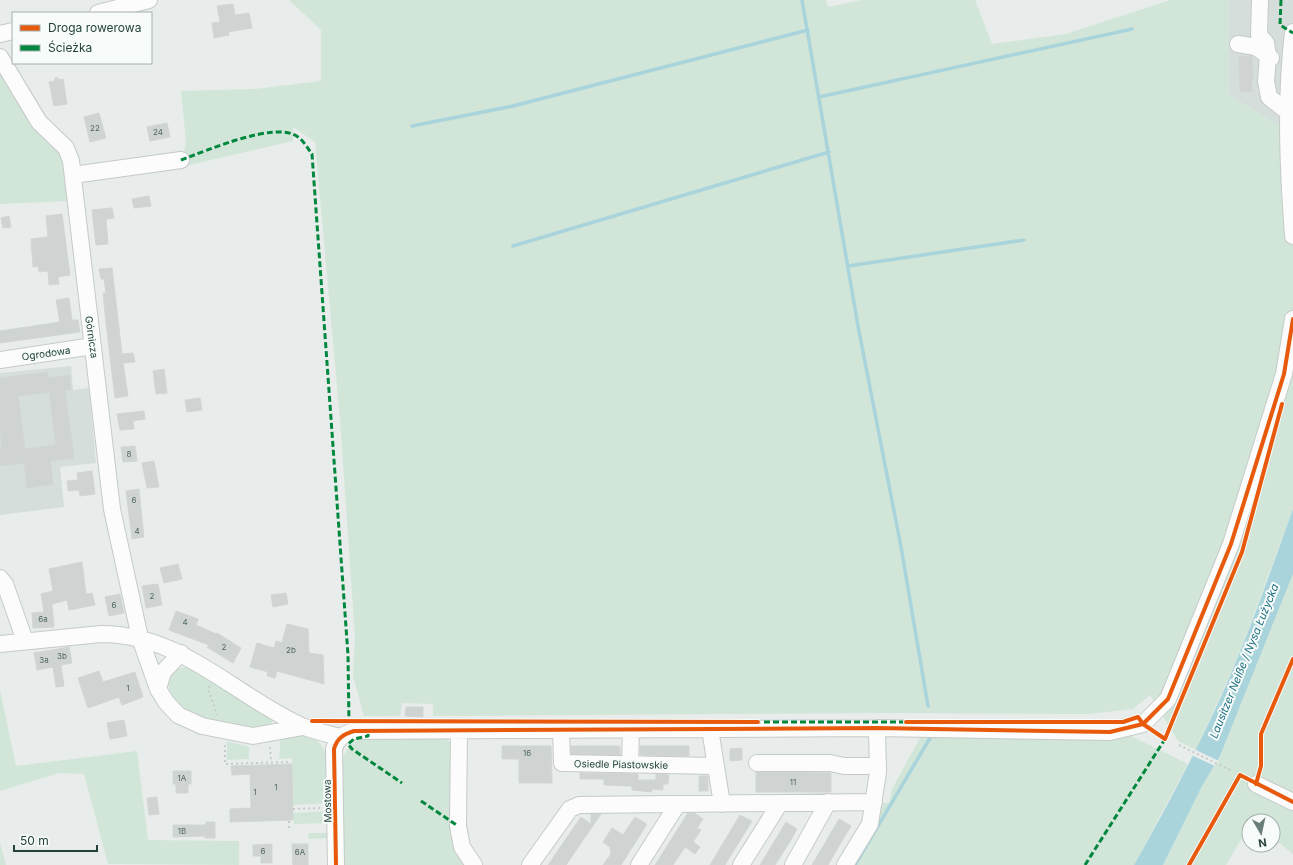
<svg xmlns="http://www.w3.org/2000/svg" width="1293" height="865" viewBox="0 0 1293 865" font-family="Inter,sans-serif">
<rect width="100%" height="100%" fill="#e8edeb"/>
<path fill="#d6dedb" d="M1229,0H1293V79L1283,128L1229,95Z
M71,366L73,390L89,388L96,463L60,467L64,507L0,515V373Z"/>
<path fill="#d1e6d8" d="M289,0H826L828,7L861,0H975L992,44L1066,34L1170,0H1229V95L1283,128L1293,79V509L1238,657L1196,750L1178,741L1150,695L1133,709L1089,714L878,713L433,716V704L402,703L400,716H364L353,676L355,637L340,420L315,142L293,127V141L185,166L184,153L186,142L181,91L253,89L321,81V30Z
M0,65L61,150L69,201L0,204Z
M1293,574V854L1273,838V821H1249V826L1226,865H1163L1201,788L1220,756Z
M184,667L194,668L273,720L272,725L269,727C258,727 246,728 235,727C211,725 170,711 168,682C167,673 177,669 184,667Z
M0,690L16,766L137,751L148,840L239,841V865L108,864L84,774L59,773L0,791Z
M1125,733L1188,764L1134,865H850L880,803H889L892,789L921,736Z
M281,734C290,735 300,734 309,737C335,745 329,782 330,803L293,805L292,758L279,759Z
M372,735L446,738L454,747L468,865H343V758C351,741 355,740 372,735Z
M227,741L249,747V759L227,760Z
M330,811V820L327,823L294,824L293,813Z
M309,833H326L329,836L326,838L308,839Z
M0,842L6,865H0Z"/>
<path fill="#a9d4db" d="M1293,509V574L1220,756L1201,788L1163,865H1134C1172,798 1209,728 1238,657C1258,608 1275,559 1293,509Z"/>
<path fill="#e8edeb" d="M1194,749L1196,750L1219,761L1215,766L1191,755Z"/>
<g fill="none" stroke-linecap="round" stroke-linejoin="round">
<path stroke="#a9d4db" stroke-width="3.5" d="M802,0L858,326L901,547L928,706
M819,97L1132,29
M412,126L513,106L808,30
M513,246L829,152
M848,266L1024,240
M855,865L930,738"/>
</g>
<path fill="#cfd4d2" stroke="#d1d6d4" fill-rule="evenodd" d="M233,4L235,15L249,13L252,28L228,32L229,35L214,38L212,23L220,22L217,6Z
M1252,56L1253,80H1251L1252,92H1240L1239,57Z
M56,77L60,80L63,79L67,104L54,106L49,82L54,81Z
M99,113L106,138L90,142L84,117Z
M167,123L170,137L150,141L147,127Z
M149,196L151,206L134,208L132,199Z
M112,208L114,218L106,219L108,244L96,245L92,210Z
M62,214L70,275L58,277L59,284L49,285L48,271L39,272L38,266L33,267L31,239L48,237L46,216Z
M9,216L11,227L3,228L1,218Z
M112,268L122,354L133,353L135,362L123,363L128,396L115,398L106,323L103,293H106L104,279H101L99,269Z
M69,298L72,320H78L80,332L0,343V331L60,322L56,300Z
M164,369L167,393L156,394L153,371Z
M47,372L48,378L69,375L71,390H65L74,458L50,461L53,484L27,488L24,463L0,466V446H2L0,429V378ZM49,392L56,445L25,449L18,396Z
M200,398L202,410L187,412L185,400Z
M144,411L145,419L133,421L134,429L120,430L117,414Z
M135,446L137,461L123,462L121,447Z
M154,461L159,487L147,488L142,463Z
M92,471L95,494L80,496L79,490L68,491L67,481L78,480L77,473Z
M139,489L144,537L132,539L126,491Z
M82,562L86,594L92,593L95,605L69,610L67,600L52,604L54,627L33,628L32,613L44,612L41,594L53,591L49,569Z
M178,564L182,579L164,583L160,568Z
M158,584L162,605L146,608L142,586Z
M286,593L288,604L273,607L271,595Z
M120,594L124,613L109,616L105,597Z
M176,611L198,619L196,625L216,634L217,633L241,648L233,663L207,647L209,645L169,630Z
M287,624L308,629L309,653L323,655L324,684L277,671L275,678L267,676L268,672L250,667L257,643L274,648L276,641L282,643Z
M69,647L72,663L61,665L64,686L56,687L53,667L37,670L34,653Z
M99,671L103,682L135,672L143,697L122,705L119,697L88,708L78,678Z
M406,707H423V717L405,716Z
M124,720L127,736L110,739L107,723Z
M502,746H551L552,783H519V759H502Z
M571,746H620V755L571,754Z
M640,746H689V756L640,755Z
M742,748V760L730,761V749Z
M292,764L293,820L230,822V809L251,808L250,774L232,775L231,766Z
M173,771H191V784H188V793H176V784H173Z
M756,772L831,773V792H756Z
M580,773L638,774V780H656V774L669,775L668,784H663V790L652,789V792L632,790V786L604,785V779H580Z
M699,776H708V791H699Z
M157,797L159,814L149,815L147,798Z
M688,813H694L703,819L697,828L701,830L693,842L700,847L695,854L685,847L673,865H655Z
M591,814H601L566,865H548L581,817L591,824Z
M740,815L752,821L725,865H710Z
M635,817L647,824L621,865H603L611,854L610,847L603,842L612,828L623,835Z
M839,819L851,826L843,839L828,865H812Z
M206,822H215V838H205V836L173,837V825H206Z
M786,822L797,829L791,840L775,865H760Z
M272,844V863H261V856H253V845Z
M292,844H308V865H293Z"/>
<g fill="none" stroke-linecap="round" stroke-linejoin="round">
<g stroke="#c5cac8" stroke-width="18">
<path id="minor" d="M1260,0L1259,35L1266,43L1268,56L1266,81L1269,97L1289,113
M98,13L149,0
M1293,32C1285,99 1288,168 1293,236
M0,34L13,31
M1238,44L1256,47L1271,58
M0,57L39,122L66,148L71,161L112,509L140,638L158,689L166,702L178,715L202,726L253,736L303,727
M73,175L181,160
M0,360L93,346
M0,578L5,584L25,641
M0,644L101,634C182,634 233,695 302,726C314,731 328,734 340,737
M158,689L163,672L181,653
M561,729L562,763L715,766
M710,729L722,804
M459,730L458,826L462,847L474,865
M757,763H830L844,766H878
M630,764L631,730
M1256,784L1293,802
M336,865L334,749C337,738 344,734 354,731L877,728L1110,732L1143,724L1168,699L1231,544L1284,374L1293,319
M530,865L570,809L579,805L874,802
M639,865L677,805
M741,865L780,803
M793,865L828,802
M845,865L870,824L878,772L877,728"/>
</g>
<path stroke="#c3ccca" stroke-width="2" stroke-dasharray="2 3" stroke-linecap="butt" d="M210,686L208,689L217,715
M225,745V764L287,762L288,765
M1179,745L1232,771
M270,747L271,762
M293,809L322,808
M289,821V828"/>
<use href="#minor" stroke="#fcfcfc" stroke-width="16"/>
<path stroke="#00873e" stroke-width="3" stroke-dasharray="6 3" stroke-linecap="butt" d="M1281,0L1280,25L1293,33
M181,160C206,151 276,120 298,137C304,141 308,149 312,154L348,655L349,724
M755,722H909
M368,733V736L354,739L348,744L352,749L402,783
M421,801L458,826
M1085,865L1165,739"/>
<g stroke="#f7fbf9" stroke-width="6">
<path id="cycleway" d="M312,721L758,722
M906,722H1123L1138,717L1143,724L1165,739L1242,552L1282,404
M1256,784L1261,766V734L1293,659
M336,865L334,749C337,738 344,734 354,731L877,728L1110,732L1143,724L1168,699L1231,544L1284,374L1293,319
M1189,865L1240,775L1293,802"/>
</g>
<use href="#cycleway" stroke="#e8590c" stroke-width="4"/>
</g>
<g text-anchor="middle" dominant-baseline="central" stroke-width="4" stroke-linejoin="round" paint-order="stroke">
<g font-size="8" fill="#506761">
<text x="95" y="128">22</text>
<text x="158" y="132">24</text>
<text x="129" y="454">8</text>
<text x="134" y="500">6</text>
<text x="137" y="531">4</text>
<text x="152" y="596">2</text>
<text x="114" y="605">6</text>
<text x="43" y="619">6a</text>
<text x="185" y="622">4</text>
<text x="224" y="647">2</text>
<text x="291" y="650">2b</text>
<text x="62" y="656">3b</text>
<text x="44" y="660">3a</text>
<text x="128" y="688">1</text>
<text x="527" y="753">16</text>
<text x="182" y="778">1A</text>
<text x="793" y="782">11</text>
<text x="276" y="787">1</text>
<text x="255" y="792">1</text>
<text x="182" y="831">1B</text>
<text x="263" y="851">6</text>
<text x="300" y="852">6A</text>
</g>
<g font-size="10" fill="#24423a" stroke="#f7fbf9">
<text transform="translate(92 337) rotate(82)">Górnicza</text>
<text transform="translate(46 353) rotate(-8)">Ogrodowa</text>
<text transform="translate(621 764) rotate(1)">Osiedle Piastowskie</text>
<text transform="translate(327 801) rotate(-91)">Mostowa</text>
</g>
<g font-size="11" font-style="italic" fill="#1c6f80" stroke="#f7fbf9">
<text transform="translate(1244 661) rotate(-68)">Lausitzer Neiße / Nysa Łużycka</text>
</g>
</g>
<rect x="12" y="12" width="140" height="52" fill="#f7fbf9" stroke="#a3b1ad"/>
<rect x="20" y="25" width="20" height="6" fill="#e8590c" stroke="#a3b1ad"/>
<text x="48" y="32" font-size="12" fill="#24423a">Droga rowerowa</text>
<rect x="20" y="45" width="20" height="6" fill="#00873e" stroke="#a3b1ad"/>
<text x="48" y="52" font-size="12" fill="#24423a">Ścieżka</text>
<g transform="translate(1261 833) rotate(171)"><circle r="19" fill="#f7fbf9" stroke="#a3b1ad"/>
<path d="M0-3L7 15L0 10L-7 15Z" fill="#697e78"/>
<text y="-6" font-size="11" font-weight="bold" text-anchor="middle" fill="#24423a">N</text>
</g>
<path d="M14 845v6h83v-6" fill="none" stroke="#24423a" stroke-width="2"/>
<text x="20" y="845" font-size="12" fill="#24423a" stroke="#f7fbf9" stroke-width="3" paint-order="stroke">50 m</text>
</svg>
